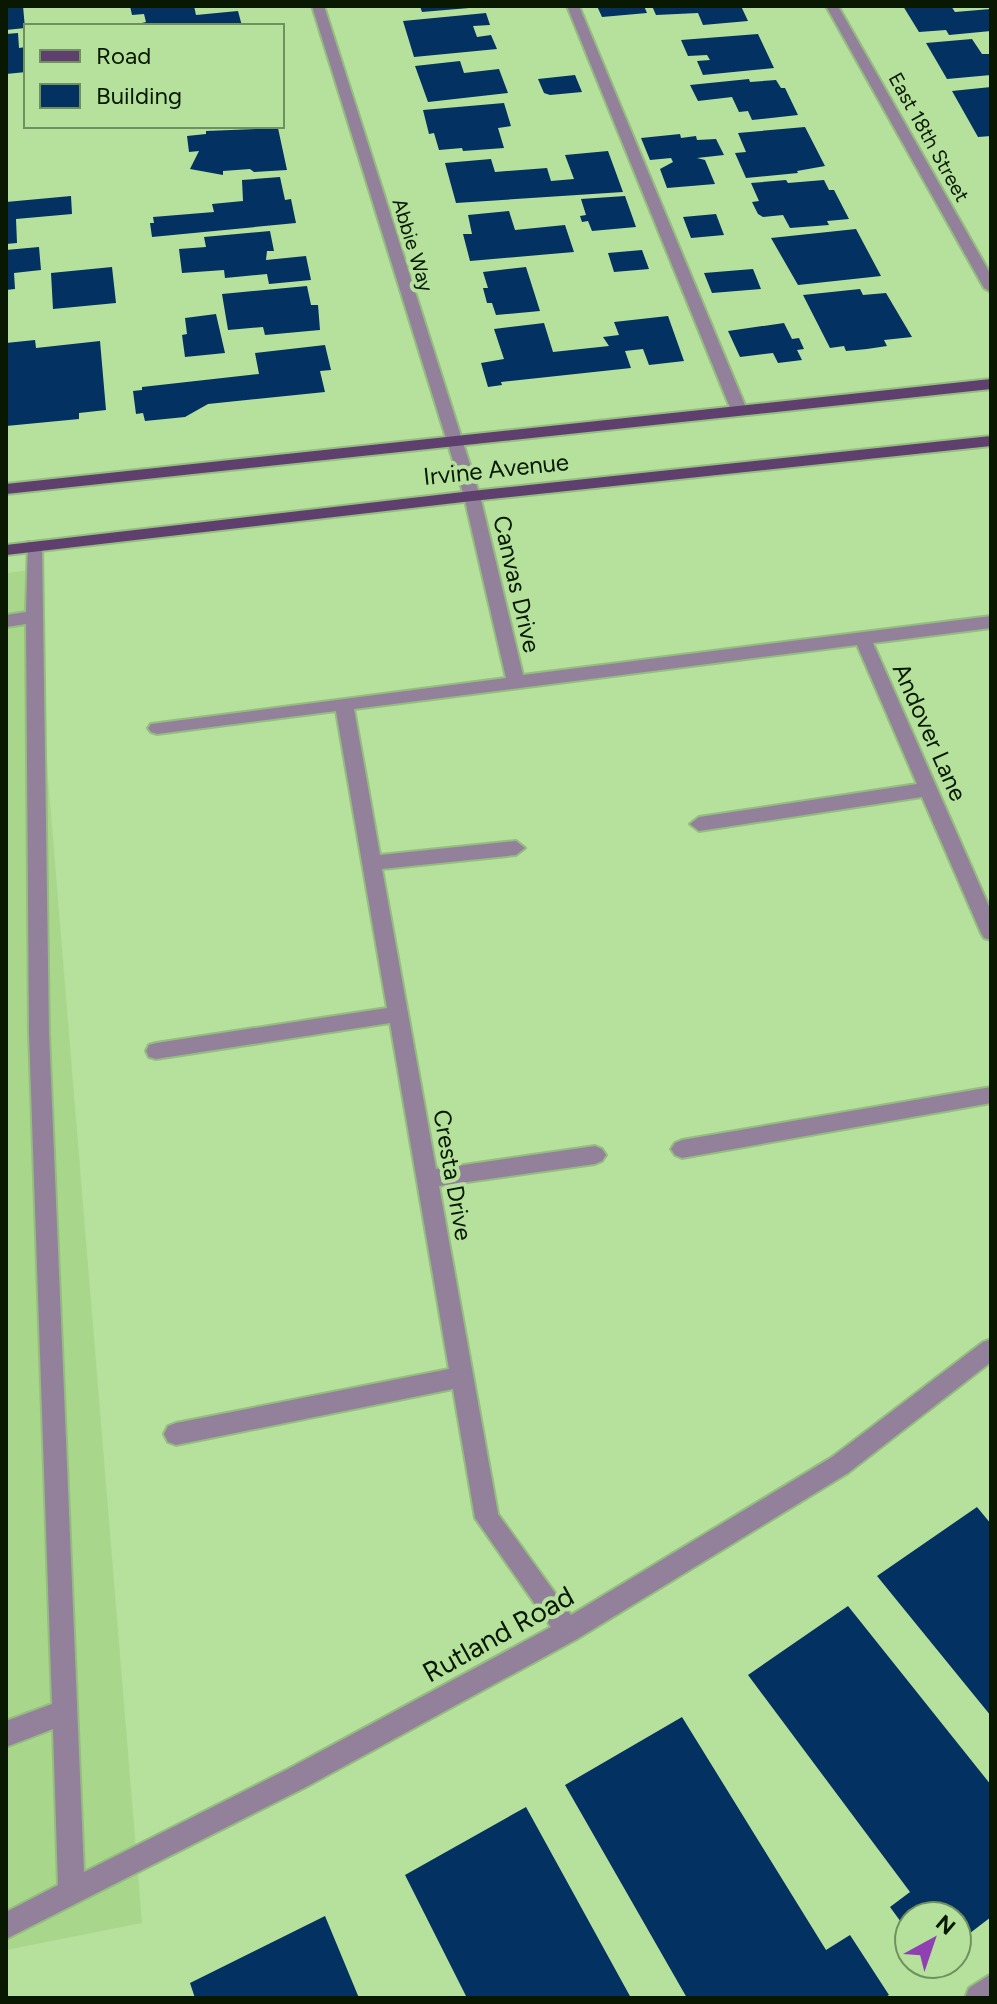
<svg xmlns="http://www.w3.org/2000/svg" width="997" height="2004" viewBox="0 0 997 2004" font-family="Figtree,sans-serif">
<rect width="100%" height="100%" fill="#b5e19c"/>
<path fill="#a8d78b" d="M31,570L142,1923L6,1950V573Z"/>
<path fill="#033161" d="M6,6H23L25,28L6,30Z
M130,6H194L196,15L238,11L242,26H130L146,22L144,14L132,15Z
M420,6H469V8L422,12Z
M597,6H644L647,13L602,17Z
M652,6H741L748,21L703,25L698,13L656,15Z
M903,6H951L955,12L991,9V31L949,35L946,30L919,32Z
M486,13L490,25L473,26L477,37L491,35L497,49L414,57L403,21Z
M18,33L19,48L26,47V72L6,74V34Z
M758,34L774,68L703,75L697,61L710,60L707,55L688,56L681,40Z
M972,39L982,54H991V75L947,79L926,43Z
M460,61L464,73L499,69L508,93L428,102L415,66Z
M575,75L582,92L550,95L544,93L538,79Z
M749,79L750,82L776,80L781,88H785L798,115L752,120L748,111L739,112L732,97L698,101L690,85Z
M991,87V136L978,137L952,91Z
M504,103L511,126L498,128L504,148L463,151L462,148L439,150L434,133L429,134L423,110Z
M805,127L825,166L797,171L798,173L746,178L735,153L746,152L738,133Z
M278,128L287,170L254,172L250,169L223,171V175L190,169L199,151L189,152L187,136L206,134V131Z
M680,134L681,138L696,136L697,140L716,139L724,155L697,158L705,160L715,184L667,188L660,169L673,162L671,158L650,160L641,138Z
M608,151L623,192L456,203L445,163L491,159L495,172L547,168L551,181L574,179L565,155Z
M280,177L285,200L291,199L296,223L152,237L150,223H154L153,217L214,212L212,204L243,201L242,180Z
M786,180L788,183L824,180L829,190H834L849,219L827,221L829,225L790,228L783,215L763,217L758,214L752,202L759,201L751,183Z
M71,196L72,214L16,219L17,243L6,244V202Z
M625,196L636,227L592,231L588,221L582,222L580,216L586,215L581,199Z
M509,211L515,230L565,225L574,252L470,261L463,234H472L468,215Z
M716,214L724,235L691,238L683,217Z
M856,229L881,276L798,285L771,238Z
M270,231L274,251H267L266,260L306,256L311,280L269,284L267,274L225,278L224,270L182,273L179,249L206,247L204,237Z
M39,247L41,270L14,273L15,289L6,290V250Z
M642,250L649,269L614,272L608,253Z
M112,267L116,303L53,309L51,273Z
M526,267L540,311L496,315L492,303H487L483,288H488L483,272Z
M753,269L761,289L712,293L704,273Z
M307,286L311,305H318L320,330L265,335L263,327L228,330L222,294Z
M860,289L863,295L886,293L912,337L884,340L887,346L867,349L846,351L844,346L830,348L803,295Z
M216,314L225,353L185,357L182,335L187,334L185,318Z
M668,316L684,361L649,365L643,349L625,351L631,368L501,382L502,385L488,387L481,363L504,359L494,329L544,323L553,352L609,346L603,337L619,335L614,322Z
M784,323L792,339L799,338L804,349L797,350L802,360L778,363L773,353L740,357L728,331Z
M35,340L36,348L100,341L106,410L79,413V419L6,426V343Z
M325,345L331,370L320,371L325,392L208,404L185,417L145,421L143,413L136,414L133,391L142,390V387L259,374L255,353Z
M977,1507L991,1524V1716L877,1576Z
M848,1606L991,1785V1917L957,1943V1916H909V1933L890,1907L910,1892L748,1675Z
M682,1717L826,1950L850,1935L889,1995L884,1998H687L565,1785Z
M526,1807L631,1998H467L405,1875Z
M325,1916L359,1998H195L190,1983Z"/>
<g fill="none" stroke-linecap="round" stroke-linejoin="round">
<g stroke="#96bd80" stroke-width="4">
<path id="minor" d="M312,6H324L480,496L523,675L991,616V628L873,643L991,911V940L984,938L981,933L922,797L699,831L690,824L699,817L917,784L857,645L354,709L380,855L516,841L525,848L516,855L382,869L436,1169L595,1146L602,1149L606,1155L602,1161L595,1164L439,1186L498,1514L571,1615L832,1457L983,1342L991,1339V1362L848,1473L577,1639L306,1787L6,1939V1912L58,1885L53,1729L6,1747V1721L52,1704L29,1033L26,624L6,627V615L26,612L28,542H40L42,546L49,1033L84,1872L288,1769L551,1627L475,1518L453,1389L176,1445L168,1442L164,1434L168,1426L176,1423L449,1369L390,1023L156,1059L149,1057L146,1051L149,1045L156,1043L387,1008L336,711L157,734L151,732L148,728L151,724L506,678L464,496Z
M567,6H579L747,410L745,413H733L731,410Z
M826,6H838L991,275V292L984,288Z
M991,1087V1103L682,1158L675,1155L671,1149L675,1143L682,1140Z
M991,1974V1998H965L969,1988Z"/>
</g>
<g stroke="#96bd80" stroke-width="4">
<path id="major" d="M991,379V389L6,494V484Z
M991,436V446L472,501L6,555V545L472,491Z"/>
</g>
<use href="#minor" fill="#93819c" fill-rule="evenodd"/>
<use href="#major" fill="#5e3f6d" fill-rule="evenodd"/>
</g>
<g text-anchor="middle" dominant-baseline="central" stroke-width="8" stroke-linejoin="round" paint-order="stroke">
<g font-size="20" fill="#081801" stroke="#b5e19c">
<text transform="translate(929 137) rotate(61)">East 18th Street</text>
<text transform="translate(413 245) rotate(73)">Abbie Way</text>
</g>
<g font-size="24" fill="#081801" stroke="#b5e19c">
<text transform="translate(496 469) rotate(-6)">Irvine Avenue</text>
<text transform="translate(517 584) rotate(77)">Canvas Drive</text>
<text transform="translate(930 732) rotate(66)">Andover Lane</text>
<text transform="translate(453 1175) rotate(80)">Cresta Drive</text>
</g>
<g font-size="28" fill="#081801" stroke="#b5e19c">
<text transform="translate(498 1634) rotate(-29)">Rutland Road</text>
</g>
</g>
<rect width="997" height="2004" fill="none" stroke="#081801" stroke-width="16"/>
<rect x="24" y="24" width="260" height="104" fill="#b5e19c" stroke="#70915e" stroke-width="2"/>
<rect x="40" y="50" width="40" height="12" fill="#5e3f6d" stroke="#70915e" stroke-width="2"/>
<text x="96" y="64" font-size="24" fill="#081801">Road</text>
<rect x="40" y="84" width="40" height="24" fill="#033161" stroke="#70915e" stroke-width="2"/>
<text x="96" y="104" font-size="24" fill="#081801">Building</text>
<g transform="translate(933 1940) rotate(40)"><circle r="38" fill="#b5e19c" stroke="#70915e" stroke-width="2"/>
<path d="M0-6L14 30L0 20L-14 30Z" fill="#9041b1"/>
<text y="-12" font-size="22" font-weight="bold" text-anchor="middle" fill="#081801">N</text>
</g>
</svg>
